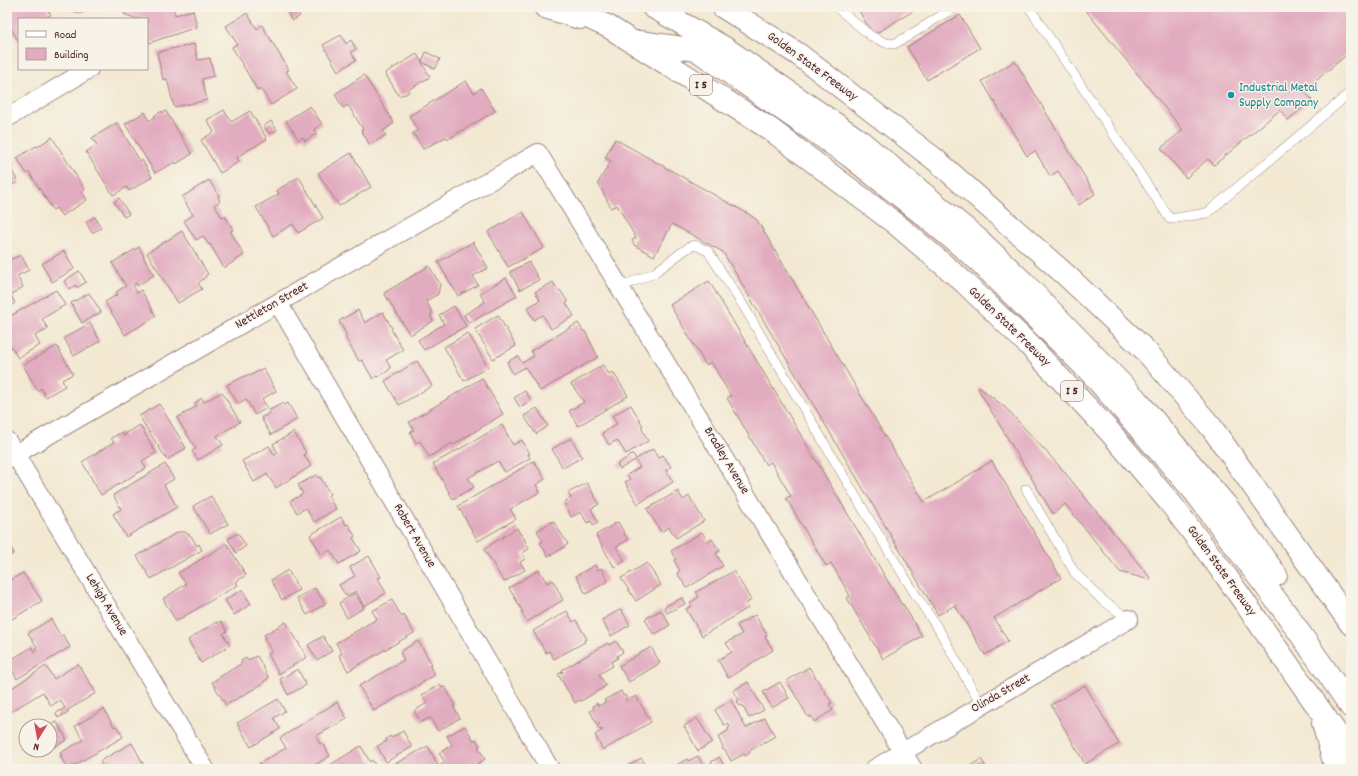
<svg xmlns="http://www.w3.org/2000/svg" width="1358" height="776" viewBox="0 0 1358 776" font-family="Dekko,sans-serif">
<rect width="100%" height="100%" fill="#f7f3e8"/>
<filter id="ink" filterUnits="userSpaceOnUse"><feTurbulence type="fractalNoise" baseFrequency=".025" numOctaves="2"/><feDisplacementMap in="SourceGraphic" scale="8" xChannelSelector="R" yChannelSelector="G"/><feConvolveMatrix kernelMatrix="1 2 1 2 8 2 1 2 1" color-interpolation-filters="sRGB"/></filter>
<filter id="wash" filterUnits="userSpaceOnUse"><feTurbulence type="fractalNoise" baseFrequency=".012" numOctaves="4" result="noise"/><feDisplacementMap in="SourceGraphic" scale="16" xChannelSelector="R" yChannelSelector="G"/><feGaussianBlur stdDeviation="0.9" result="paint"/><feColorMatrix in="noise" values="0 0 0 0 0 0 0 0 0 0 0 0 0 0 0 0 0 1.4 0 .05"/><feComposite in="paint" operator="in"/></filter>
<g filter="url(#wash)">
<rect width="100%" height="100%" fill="#f3e9d3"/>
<g id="blocks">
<path fill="#e2acc0" d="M7,7H46L51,15L43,19H19V42L7,22Z
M60,7H84L83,13L60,8Z
M127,7H173L175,15L193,10L197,27L149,43L147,36V19H137L124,14Z
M288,7H295L300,16L292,21L285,9Z
M857,7H920L873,35Z
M1083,7H1351V51L1304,91L1312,100L1288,120L1280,110L1214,165L1208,159L1186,178L1161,148L1183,130Z
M247,13L257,29L262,25L289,70L286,71L297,89L271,105L261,89L258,91L232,47L237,44L226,26Z
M960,15L980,48L927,80L907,47Z
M341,35L346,44L351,40L356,49L351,52L356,60L338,71L323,45Z
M194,44L198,60L210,58L214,76L202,79L207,100L174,107L167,79L163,80L157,52Z
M426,52L440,59L435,69L422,62Z
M417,54L430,77L408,90L409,92L404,95L403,94L399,96L385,73Z
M1015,61L1095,194L1079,205L1058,171L1050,176L1035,151L1027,156L982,81Z
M364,75L394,123L383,131L386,135L370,145L361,130L363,129L348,105L343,108L335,94Z
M466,81L474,93L481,88L495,111L448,139L446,137L423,149L413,133L418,130L409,116Z
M310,106L322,124L314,129L317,133L305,141L303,137L299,140L286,121Z
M224,110L231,122L250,111L267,139L237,157L239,162L220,173L201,140L214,132L207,120Z
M162,111V113L166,111L192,154L176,164L175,162L155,173L125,124L145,112L149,121L155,117L154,116Z
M271,121L277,130L270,134L264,126Z
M117,123L140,161L142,160L152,177L129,191L127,187L113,195L86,152L97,145L92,138Z
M52,137L85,190L82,192L87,200L62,216L56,208L53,210L29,172L27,174L17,158L36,146L37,147Z
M615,139L750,215L757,220L924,502L992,461L1061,578L994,618L1008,641L985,655L955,605L938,615L723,252L672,224L654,256L634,245L632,240L636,238L617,205L611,208L598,183L611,161L605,158Z
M351,153L371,187L339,206L318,173Z
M7,156L13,167L11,169L18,182L7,188Z
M299,177L323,218L298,233L293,224L273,236L256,207L279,194L277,190Z
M209,180L219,196L218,197L220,201L214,205L222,217L225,216L233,230L230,231L244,255L224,268L210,244L209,245L203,236L196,240L184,221L193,215L182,197Z
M119,198L129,214L124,217L114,202Z
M523,212L544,248L508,267L488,232Z
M95,217L101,228L92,233L86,222Z
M182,231L208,274L205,276L206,277L198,283L202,289L178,303L147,253Z
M473,242L488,268L473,276L478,285L458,296L438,262Z
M139,247L144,256L143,257L154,275L137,286L136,283L133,285L137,293L141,290L156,316L125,335L105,302L118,294L116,292L126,286L112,263Z
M64,251L74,269L52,282L42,264Z
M21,255L29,270L17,276L23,287L11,295L15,303L7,308V261Z
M529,262L539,280L520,290L510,272Z
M429,266L440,284L438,294L426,301L432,312L431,317L433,321L410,335L384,293Z
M79,271L86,282L77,288L76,285L69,289L64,281Z
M506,278L517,296L469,323L464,315L485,302L480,293Z
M709,281L902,605L903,604L922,636L883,659L847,598L850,596L831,563L826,566L786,498L791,496L771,462L766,465L727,398L731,396L711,362L706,365L670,305Z
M553,282L558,291L560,290L568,302L566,303L574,316L551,329L543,315L534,320L527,308L540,300L535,292Z
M56,290L65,305L42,319L48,329L35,336L40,345L18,358L7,340V318Z
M89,293L101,312L82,323L71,303Z
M454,306L466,326L424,350L418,340L444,324L439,315Z
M358,310L365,323L383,312L392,328L391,329L403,350L386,360L391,368L388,370V371L378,377L377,376L373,379L362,360L359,361L345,337L347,336L339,321Z
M498,315L516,346L493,359L475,329Z
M90,323L100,341L74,356L64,338Z
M578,323L584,332L585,331L598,357L540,391L525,367L513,374L507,362L518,356L522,363L534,356L531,351Z
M468,333L488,367L464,381L444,347Z
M57,346L73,374L62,380L65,386L46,397L41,388L38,391L23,365Z
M417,361L432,386L399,405L385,381Z
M603,365L609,374L613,372L628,396L578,426L569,411L584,402L571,384Z
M263,368L276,391L262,399L267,408L255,415L246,399L238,404L227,385L249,374L250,376Z
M482,378L503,414L453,445L452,443L429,457L420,441L416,443L410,432L414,430L409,422Z
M979,387L1006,408L1062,469L1151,579L1150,580L1120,572L1065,504L1053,514L978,389Z
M525,391L531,400L520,407L514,398Z
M222,392L240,422L217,436L223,445L198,460L192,451L196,449L177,418L197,406L195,403L202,398L204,402Z
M283,403L284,405L288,403L297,419L271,435L261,418L270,413L268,411Z
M159,404L186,448L167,460L139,416Z
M631,405L643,426L641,427L648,441L626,454L617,440L609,445L602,433L617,424L612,416Z
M537,408L548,426L536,434L524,416Z
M140,425L156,453L142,461L146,468L101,495L82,462L114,442L111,438L122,432L124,436L126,435L125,434Z
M502,425L513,445L522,440L530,454H528L530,458L505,472L498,461L468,478L474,487L453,499L433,464Z
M294,432L306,453L304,455L311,466L276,488L267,474L254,482L242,461L269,446L274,455L278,453L273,444Z
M571,438L582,457L563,468L552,449Z
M653,449L658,458L663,455L671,467L666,470L673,482L638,504L625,482L630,479L627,475L640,467L635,460L620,469L617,464L633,454L636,459Z
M534,461L545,479L536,485L540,492L510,509L516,519L478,541L458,506Z
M165,464L174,479L164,485L177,507L126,537L113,514L121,509L113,495Z
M316,475L318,478L320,477L330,494L328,496L336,509L314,522L306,508L297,513L290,501L303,494L298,485Z
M587,483L599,504L591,509L598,522L593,525L591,521L587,523L581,512L571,517L564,502L571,498L568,493Z
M678,491L683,500L689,496L704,521L676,538L669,527L661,532L647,509Z
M211,496L228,524L210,534L193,506Z
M341,517L346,525L348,524L355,536L353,538L361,551L339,564L330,550L322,555L310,535Z
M553,521L568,544L552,555L551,554L548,556L540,543L543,541L537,531Z
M618,522L628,540L616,547L625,561L614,567L596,535Z
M517,528L520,534L521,533L523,538H524L529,549L522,553L525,559L520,562L525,570L504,582L484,549Z
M178,532H185L191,536L197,546L199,544L202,550L151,579L137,556Z
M702,532L708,542L712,539L720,551L716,553L723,566L687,588L677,573L680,571L674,560L676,559L671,551Z
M238,533L246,546L236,553L228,539Z
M7,541L14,553L7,558Z
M227,544L246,575L236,582L238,585L176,621L163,599L186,584L178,573Z
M369,556L381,577L378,578L386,593L364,606L356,591L346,596L339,585L355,576L350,567Z
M647,563L661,585L636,601L621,578Z
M595,565L598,570L601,568L608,581L586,594L576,576Z
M288,570L299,590L282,600L271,580Z
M539,570L547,583L553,580L563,600L527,622L521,612H523L509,588Z
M734,571L751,600L746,604L748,608L702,636L686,609L692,606L690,603L699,597L696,592Z
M23,573L42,601L7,622V582Z
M315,588L325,604L307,615L297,598Z
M242,590L251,604L234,615L225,600Z
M355,593L364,608L347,618L339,603Z
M682,598L685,604L667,613L664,607Z
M392,600L402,617L404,615L414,633L348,671L339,655L342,653L336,643L377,619L372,611Z
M621,609L630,625L611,636L602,620Z
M661,610L670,625L654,635L645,619Z
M567,611L573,622L576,620L587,639L584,640L585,642L554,659L549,651L546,653L533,631Z
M755,615L767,635L765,637L773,650L728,678L718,660L732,652L726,643L742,634L737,625Z
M51,619L61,637L63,635L70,647L17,679L7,662L32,647L35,652L37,651L35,648L37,647L28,633Z
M221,621L227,631L223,634L230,645L201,663L188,640L216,622L217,623Z
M286,622L307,657L279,674L268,654L272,652L264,638L266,637L264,635Z
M323,636L332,651L317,660L308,645Z
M7,641L12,649L7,652Z
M418,641L432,664L429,665L435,675L374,711L359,686L404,660L400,652Z
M616,641L623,652L617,656L618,658L611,662L613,666L599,674L606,686L581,701L580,700L575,703L558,674L563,672L562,670L608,643L609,645Z
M651,647L660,663L629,682L619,666Z
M257,656L269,678L264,681V683L226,705L212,682L242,663L241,661L246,658L247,660Z
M78,664L96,693L68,710V712L58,718L56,713L65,708L60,700L51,706L43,692L7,714V691L46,666L54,679Z
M809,667L832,703L829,704L833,710L814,722L811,716L808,717L787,681Z
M298,669L306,685L288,695L280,679Z
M748,682L764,710L749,718L742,705L740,706L737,701L739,700L733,691Z
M780,682L789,698L772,708L763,692Z
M440,684L443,688L445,687L455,705L453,706L460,718L438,731L430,718L421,722L414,711L427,703L422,695Z
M1085,685L1119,744L1085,764L1051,705Z
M621,691L623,696L625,695L627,698L625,699L626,701L636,696L651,722L603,750L595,735L603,730L602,729L600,730L597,726L600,724L599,723L597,724L590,711L594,709L593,706L597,703L598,706L606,702L604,700Z
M278,699L285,711L274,718L280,729L251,747L237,723Z
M731,700L746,728L765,718L775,736L749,751L750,753L745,756L744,754L731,761L725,750H723L722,748L723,747L718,737L729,730L728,728L730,727L728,723L724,725L715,710Z
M337,702L347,719L316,736L320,744L323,743L330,756L308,769H262L259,764L286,748L280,738Z
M104,709L114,727L116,726L123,737L68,769L60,756H62L60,753L83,740L75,726Z
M697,718L712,742L698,751L684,726Z
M57,722L67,740L50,749V726Z
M465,726L474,741L476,739L480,746L478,747L485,759L470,769H444L441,765L445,762L439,753L452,745L447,736Z
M403,731L412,747L386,762L377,746L387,741L386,739L390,736L391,738Z
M132,743L146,769H104L100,761Z
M361,746L370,762L372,760L378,769H366L365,767L361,769H319L324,766L325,768Z
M428,746L440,769H393L391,766Z
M698,756L705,769H670L687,759L688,761Z
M719,757L726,769H709L714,766L711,762Z
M641,758L648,769H623Z
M981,759L987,769H972L970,766Z"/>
</g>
</g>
<g filter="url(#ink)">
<use href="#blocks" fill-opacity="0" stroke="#9e847f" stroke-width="1"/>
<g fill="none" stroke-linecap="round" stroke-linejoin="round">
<g stroke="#9e847f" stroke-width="10">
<path id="lane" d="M836,7L871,36L886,43L894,44L905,38L955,7
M1029,7L1170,219L1207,213L1351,92
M620,287L654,273L689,247L695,245L708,251L744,307L869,519L917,597L939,630L981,705
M1026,489L1075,573L1102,600L1129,619"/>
</g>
<g stroke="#9e847f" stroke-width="20">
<path id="street" d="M7,118L89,69
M278,303L550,769
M7,441L205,769
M7,459L538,153L913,769
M874,769L1129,619"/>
</g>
<g stroke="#9e847f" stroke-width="24">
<path id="highway" d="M545,7L580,18
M566,7L609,27L770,129L896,224L965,283L1030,346L1110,432L1171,504L1226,576L1351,754
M653,7L725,48L860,141L979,240L1024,283L1135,398L1225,504L1276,575
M723,7L798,54L937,161L1067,276L1145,350L1212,428L1351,624
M639,42L697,50L851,157L925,216L979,261L1092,374L1194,491L1288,616L1351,707
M1323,723L1336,769"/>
</g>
<use href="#lane" stroke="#fff" stroke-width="9"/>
<use href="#street" stroke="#fff" stroke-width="18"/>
<use href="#highway" stroke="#fff" stroke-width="22"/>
</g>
</g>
<circle fill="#0f9aa8" stroke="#f7f3e8" stroke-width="1.5" cx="1231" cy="95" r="4"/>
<g text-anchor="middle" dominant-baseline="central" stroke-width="3" stroke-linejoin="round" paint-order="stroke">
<g fill="#f7f3e8" stroke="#7e5f64" stroke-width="1">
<rect x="690" y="75" width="22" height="20" rx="3"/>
<rect x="1061" y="381" width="22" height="20" rx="3"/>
</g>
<g font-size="12" font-weight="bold" fill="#4a1f2b">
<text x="701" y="85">I 5</text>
<text x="1072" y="391">I 5</text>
</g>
<g font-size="13" fill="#4a1f2b" stroke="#f7f3e8">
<text transform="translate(812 67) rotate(36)">Golden State Freeway</text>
<text transform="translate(272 306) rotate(-30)">Nettleton Street</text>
<text transform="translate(1009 327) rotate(44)">Golden State Freeway</text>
<text transform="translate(726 461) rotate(59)">Bradley Avenue</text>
<text transform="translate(414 536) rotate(60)">Robert Avenue</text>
<text transform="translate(1221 571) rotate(54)">Golden State Freeway</text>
<text transform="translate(106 605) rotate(59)">Lehigh Avenue</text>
<text transform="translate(1001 694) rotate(-30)">Olinda Street</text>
</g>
<g font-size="13" fill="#0d838f" stroke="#f7f3e8" text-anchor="start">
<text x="1239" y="88">Industrial Metal<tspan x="1239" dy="15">Supply Company</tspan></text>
</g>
</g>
<rect width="1358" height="776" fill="none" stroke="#f7f3e8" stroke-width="24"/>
<rect x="18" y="18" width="130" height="52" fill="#f7f3e8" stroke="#b29e9c"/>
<rect x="26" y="31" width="20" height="6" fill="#ffffff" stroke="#b29e9c"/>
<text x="54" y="38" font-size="12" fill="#4a1f2b">Road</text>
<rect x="26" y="48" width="20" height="12" fill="#e2acc0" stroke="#b29e9c"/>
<text x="54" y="58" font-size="12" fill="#4a1f2b">Building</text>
<g transform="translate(38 738) rotate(191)"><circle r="19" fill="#f7f3e8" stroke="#b29e9c"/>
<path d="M0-3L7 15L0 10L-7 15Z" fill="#d1495b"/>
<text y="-6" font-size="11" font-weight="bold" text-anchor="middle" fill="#4a1f2b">N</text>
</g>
</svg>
